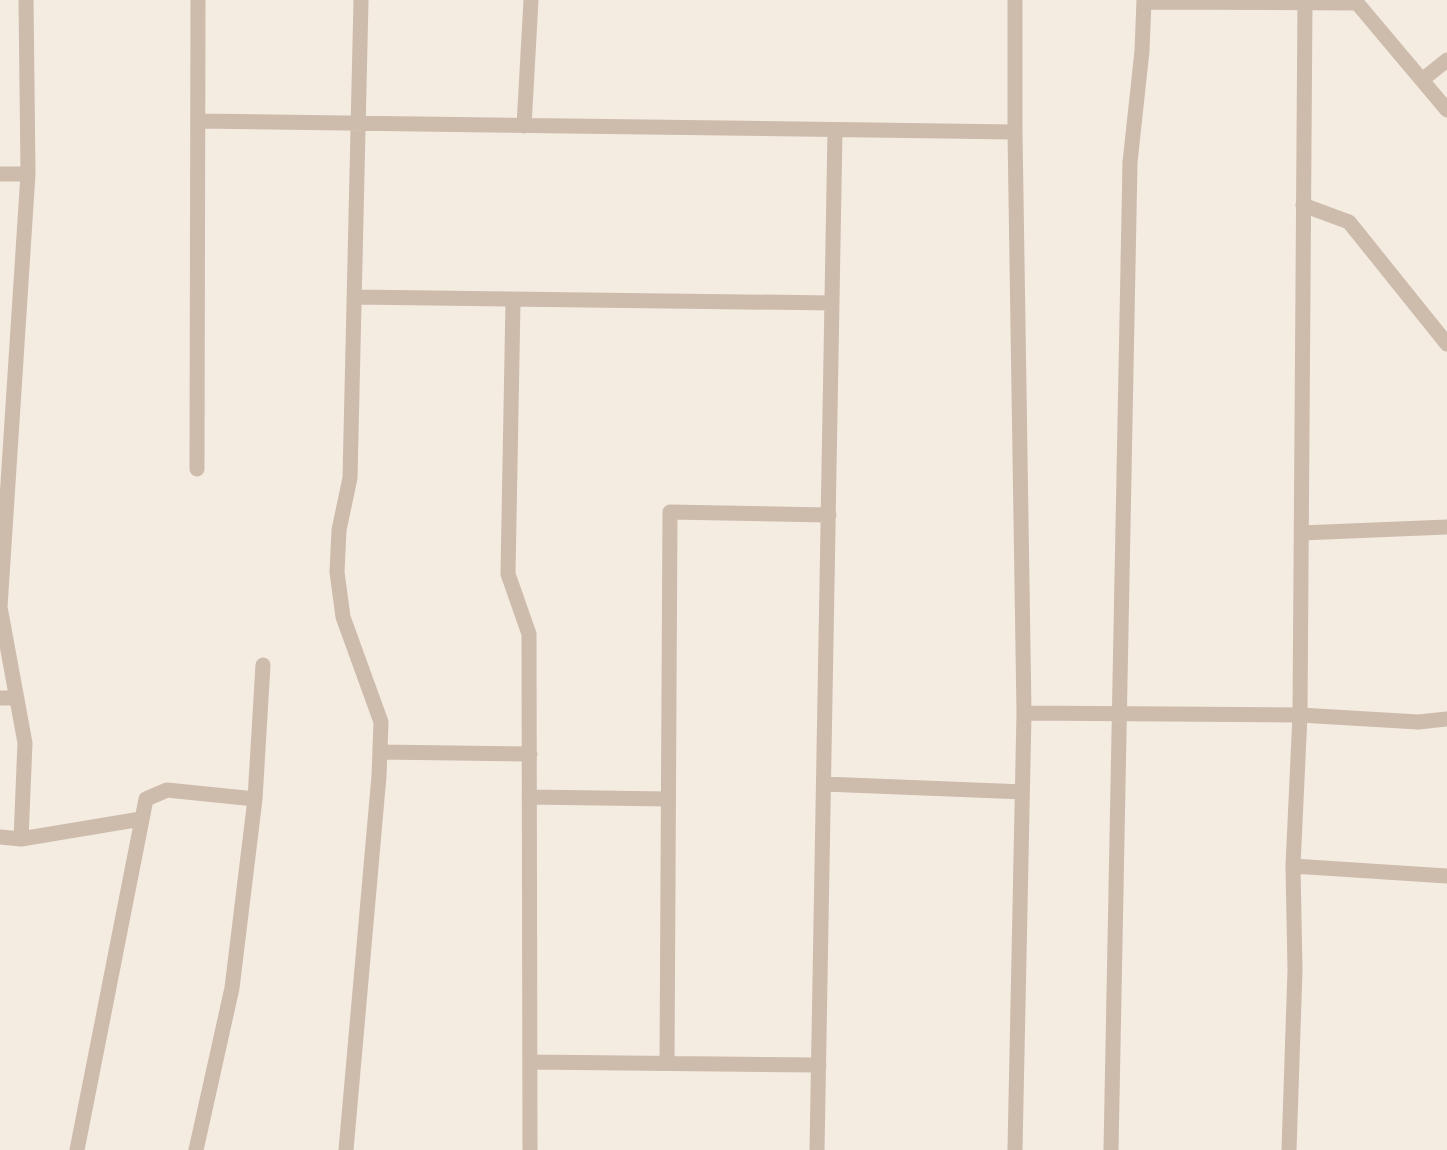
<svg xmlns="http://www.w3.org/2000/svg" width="1447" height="1150" viewBox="0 0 1447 1150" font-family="'PT Sans Narrow',sans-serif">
<rect width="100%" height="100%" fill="#f4ebe1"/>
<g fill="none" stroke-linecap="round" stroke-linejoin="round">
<path stroke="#cdbbac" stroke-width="15" d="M1145,2L1357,3L1447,110
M1422,80L1447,60
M199,121L1015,132
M524,126L531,0
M0,174H28
M1303,205L1349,222L1447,344
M355,297L832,303
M513,301L508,574L529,634L530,1150
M197,469L198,0
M1301,533L1447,527
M0,698H17
M1024,713L1300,715L1418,722L1447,719
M380,752L530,754
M824,784L1022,792
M529,797L668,799
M0,837L21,839L141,819
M21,839L25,743L0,607L28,174L26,0
M1293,866L1447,876
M530,1062L819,1065
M667,1063L670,512L829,515
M77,1150L146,799L167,790L255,799
M196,1150L232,988L255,799L263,665
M346,1150L379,776L381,722L343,617L337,572L339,530L350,478L361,0
M817,1150L835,130
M1015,1150L1024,713L1015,132V0
M1111,1150L1130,162L1142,51L1144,0
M1289,1150L1295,970L1293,866L1300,715L1305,0"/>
</g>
</svg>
